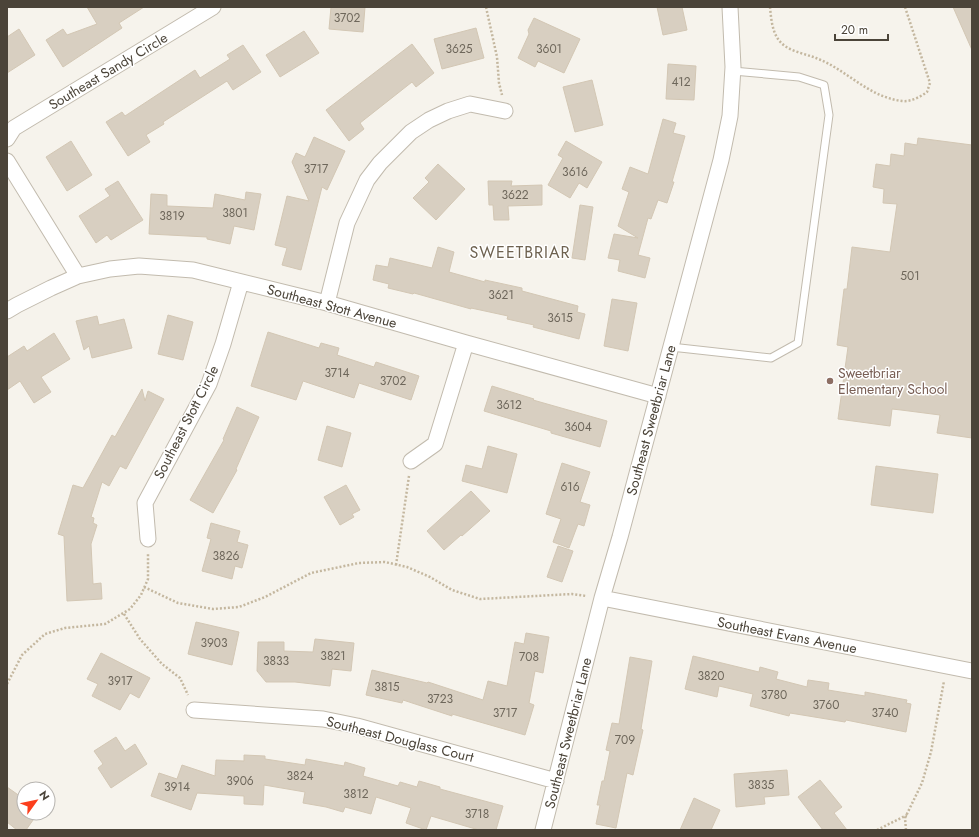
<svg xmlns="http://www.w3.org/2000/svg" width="979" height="837" viewBox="0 0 979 837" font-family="Jost,sans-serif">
<rect width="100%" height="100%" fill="#f6f3ec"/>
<path fill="#d8cfc1" stroke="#d3c7b4" d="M87,7H144L119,23L122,28L63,67L46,40L63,29L67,35L97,24Z
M331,7H365L363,32L329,29Z
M657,7H682L687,30L663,35Z
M953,7H972V50Z
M534,18L580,39L564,73L538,61L535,67L518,58L529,34L528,30Z
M476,28L484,58L442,69L434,39Z
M19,29L35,55L7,73V37Z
M304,31L319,53L280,77L266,55Z
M412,44L434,73L416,87L412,82L360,123L364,129L349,141L326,110Z
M243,45L261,72L233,90L227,81L163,122L164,124L146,135L150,142L128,156L106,122L122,112L125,116L195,70L200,78L230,59L227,55Z
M668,64L696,66L694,100L666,99Z
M592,80L603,125L575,132L563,87Z
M663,119L676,123L673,133L685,136L672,182H674L667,203L658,200L651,219L648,218L638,255L650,258L645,278L618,271L620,260L608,258L614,234L638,238L618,226L629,192L622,189L630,167L648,174Z
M314,137L345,151L327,190L322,187L301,270L282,265L287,248L275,245L287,196L309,201L292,162L296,153L305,157Z
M918,138L972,145V438L937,433L940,415L901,410L892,409L890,426L838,419L848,347L837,345L844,289H847L852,247L890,252L897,204L883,203L884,189L873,187L876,164L890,166L891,154L904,156L905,143L917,145Z
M71,141L92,175L67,191L46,157Z
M566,141L602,162L587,188L579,183L570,198L548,185L563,158L558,155Z
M438,164L465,189L436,220L413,198L429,182L425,178Z
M118,181L143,220L111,240L107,235L96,243L79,216L110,196L105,189Z
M488,181H512L511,186L542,185V205L508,206L509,220H494L493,205H489Z
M246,192L261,194L254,230L234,226L230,244L207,239V237L149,234L151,194L167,195V206L213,208L215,194L245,200Z
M580,205L593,207L585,260L572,258Z
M438,247L454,252L449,272L485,282V280L522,288V291L578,306L577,312L585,314L579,339L533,327L534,325L507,319L508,316L471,308V309L414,293L413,294L388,288L389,284L373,280L376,265L388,267L390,258L432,268Z
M612,299L637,303L628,351L604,346Z
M168,315L193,322L183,360L158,354Z
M97,316L99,325L124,319L132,348L92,358L89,346L84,350L76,321Z
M268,332L319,348L321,343L339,348L337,355L374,367L376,362L419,376L411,400L359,383L354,398L303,381L296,400L251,386Z
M54,333L70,359L41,377L51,392L34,403L20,381L7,390V357L24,346L27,351Z
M492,386L534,399L533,400L607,421L600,447L551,433V431L484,411Z
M142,389L145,401L148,391L164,399L126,469L120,466L109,486L102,482L91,517L94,518L93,523L97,525L91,544L93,584L101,583L102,599L67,601L64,536L58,534L73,485L83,488L112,435L115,437Z
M237,407L259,417L236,469L237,470L213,513L190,500L224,440L223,439Z
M327,426L351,433L342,467L318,460Z
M488,446L517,454L507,493L462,481L466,465L482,469Z
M562,463L590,472L580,502L590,505L584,526L578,524L569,548L553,542L561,519L546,514Z
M876,466L938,474L933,513L871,505Z
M346,485L360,510L352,514L354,517L340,525L324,497Z
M471,491L490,511L462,536L461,535L444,550L427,531Z
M211,523L240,531L237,542L248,545L242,568L235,566L232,579L202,571L211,539L207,538Z
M558,546L573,551L562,582L547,577Z
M196,622L239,632L232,665L188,654Z
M526,633L549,637L543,673L535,671L529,703L534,705L525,735L452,714V716L403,700L402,703L366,695L372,670L427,683L428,682L483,700L488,681L507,686L515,642L524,644Z
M315,639L354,643L351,671L332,669L330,686L295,682H266L257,671L258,642H284V651L313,652Z
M101,653L150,678L139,698L130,693L120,710L92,696L98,684L87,679Z
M693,656L759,672L760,667L778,672L776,679L807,687L808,680L829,683L828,690L865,696V692L907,700L906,703L911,704L906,732L846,720L845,722L790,713L789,716L750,706L753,694L719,686L717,697L685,689Z
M630,657L652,661L641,729L643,730L633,775L627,773L616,828L596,824L600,805H597L602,781H604L610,751L606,750L612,723L619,724Z
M116,737L125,751L135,744L147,764L111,788L98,768L103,764L94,751Z
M244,755L265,756V759L305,765L306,759L344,766L345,762L365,768L363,776L398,786L400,782L417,787L419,781L440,787V789L503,806L496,830H479L431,816L426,830L406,823L411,808L376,797L371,814L345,807L343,812L326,807L303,803L305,792L264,785L263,805L244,804V796L197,793L191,810L151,796L159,773L177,779L182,765L215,776L216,760L244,761Z
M787,770L789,795L764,797L765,804L736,807L734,774Z
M820,780L842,807L834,813L847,830H823L798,797Z
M7,787L24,799V813H38L26,830H17L7,822Z
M694,798L720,810L711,830H680Z"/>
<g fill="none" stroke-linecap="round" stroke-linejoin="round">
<g stroke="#c2bbae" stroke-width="9">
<path id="service" d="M671,347L771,358L798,343L829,115L824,85L799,77L733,71"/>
</g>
<g stroke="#c2bbae" stroke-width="17">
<path id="minor" d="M7,139L14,128L213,7
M7,161L78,276
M327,303L347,223L367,180L380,163L411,132L429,120L448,111L470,104L505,111
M7,311L17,305L51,288L78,276L110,269L139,266L193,270L327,303L466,343L658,396
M411,461L435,444L466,343
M148,539L145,503L209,384L223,344L241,282
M602,598L972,671
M194,710L323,719L357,726L556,781
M543,830L602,598L620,537L721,160L730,116L733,67L730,7"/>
</g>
<path stroke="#c4b79f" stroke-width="2.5" stroke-dasharray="2 2" stroke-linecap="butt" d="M486,7L497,57L499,83L502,95
M770,7C771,18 772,30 778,39C786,51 803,53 816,58C846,69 868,97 902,101C911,102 920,97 927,92L930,83L905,7
M396,565L409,476
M144,587L178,603L213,609L239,607L265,597L311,573L359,563L385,562L407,567L430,577L452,590L480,599L572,594L586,596
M124,614L140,639L162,664L180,678L188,695
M7,684L22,655L45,634L65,628L105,624L130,609L141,595L148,579V554
M877,830L907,815
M906,830L905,818L922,783L931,752L944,681"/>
<use href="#service" stroke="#fff" stroke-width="7"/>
<use href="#minor" stroke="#fff" stroke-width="15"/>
</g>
<circle fill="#8d6e63" stroke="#fff" stroke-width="1.5" cx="830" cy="381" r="4"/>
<g text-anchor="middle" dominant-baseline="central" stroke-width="3" stroke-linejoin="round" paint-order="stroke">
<g font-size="12" fill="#6e675b">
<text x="347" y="18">3702</text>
<text x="459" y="49">3625</text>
<text x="549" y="49">3601</text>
<text x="681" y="82">412</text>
<text x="316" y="169">3717</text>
<text x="575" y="172">3616</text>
<text x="515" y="195">3622</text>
<text x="235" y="213">3801</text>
<text x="172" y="216">3819</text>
<text x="910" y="276">501</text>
<text x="501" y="295">3621</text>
<text x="560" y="318">3615</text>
<text x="337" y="373">3714</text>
<text x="393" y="381">3702</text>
<text x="509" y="405">3612</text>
<text x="578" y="427">3604</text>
<text x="570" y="487">616</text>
<text x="226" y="556">3826</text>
<text x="214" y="643">3903</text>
<text x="333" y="656">3821</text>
<text x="529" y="657">708</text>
<text x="276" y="661">3833</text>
<text x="711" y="676">3820</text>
<text x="120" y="681">3917</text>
<text x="387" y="687">3815</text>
<text x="774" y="695">3780</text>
<text x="440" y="699">3723</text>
<text x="826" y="705">3760</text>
<text x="505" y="713">3717</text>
<text x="885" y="713">3740</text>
<text x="625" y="740">709</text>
<text x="300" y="776">3824</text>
<text x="240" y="781">3906</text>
<text x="761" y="785">3835</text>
<text x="177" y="787">3914</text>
<text x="356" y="794">3812</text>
<text x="477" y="814">3718</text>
</g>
<g font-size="14" fill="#4b4439" stroke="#fff">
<text transform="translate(108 71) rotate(-31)">Southeast Sandy Circle</text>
<text transform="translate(332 306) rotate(15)">Southeast Stott Avenue</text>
<text transform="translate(651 420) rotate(-75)">Southeast Sweetbriar Lane</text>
<text transform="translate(186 422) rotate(-63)">Southeast Stott Circle</text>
<text transform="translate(787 635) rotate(11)">Southeast Evans Avenue</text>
<text transform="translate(568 733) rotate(-76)">Southeast Sweetbriar Lane</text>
<text transform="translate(400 739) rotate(14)">Southeast Douglass Court</text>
</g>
<g font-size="14" fill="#785e54" stroke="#fff" text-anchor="start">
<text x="838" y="373">Sweetbriar<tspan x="838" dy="16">Elementary School</tspan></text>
</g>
<g font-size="16" letter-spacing="1" fill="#6e6250" stroke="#fff">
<text x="520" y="252">SWEETBRIAR</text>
</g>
</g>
<rect width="979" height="837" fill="none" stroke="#4b4439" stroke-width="16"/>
<g transform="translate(36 801) rotate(57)"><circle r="19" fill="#ffffff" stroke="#b7b4b0"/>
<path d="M0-3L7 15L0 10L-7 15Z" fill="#fc3f1d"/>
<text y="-6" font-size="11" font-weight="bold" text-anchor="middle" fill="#4b4439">N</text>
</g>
<path d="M835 34v6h53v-6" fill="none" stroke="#4b4439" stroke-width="2"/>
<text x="841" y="34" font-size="12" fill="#4b4439" stroke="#ffffff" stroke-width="3" paint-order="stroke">20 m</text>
</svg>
